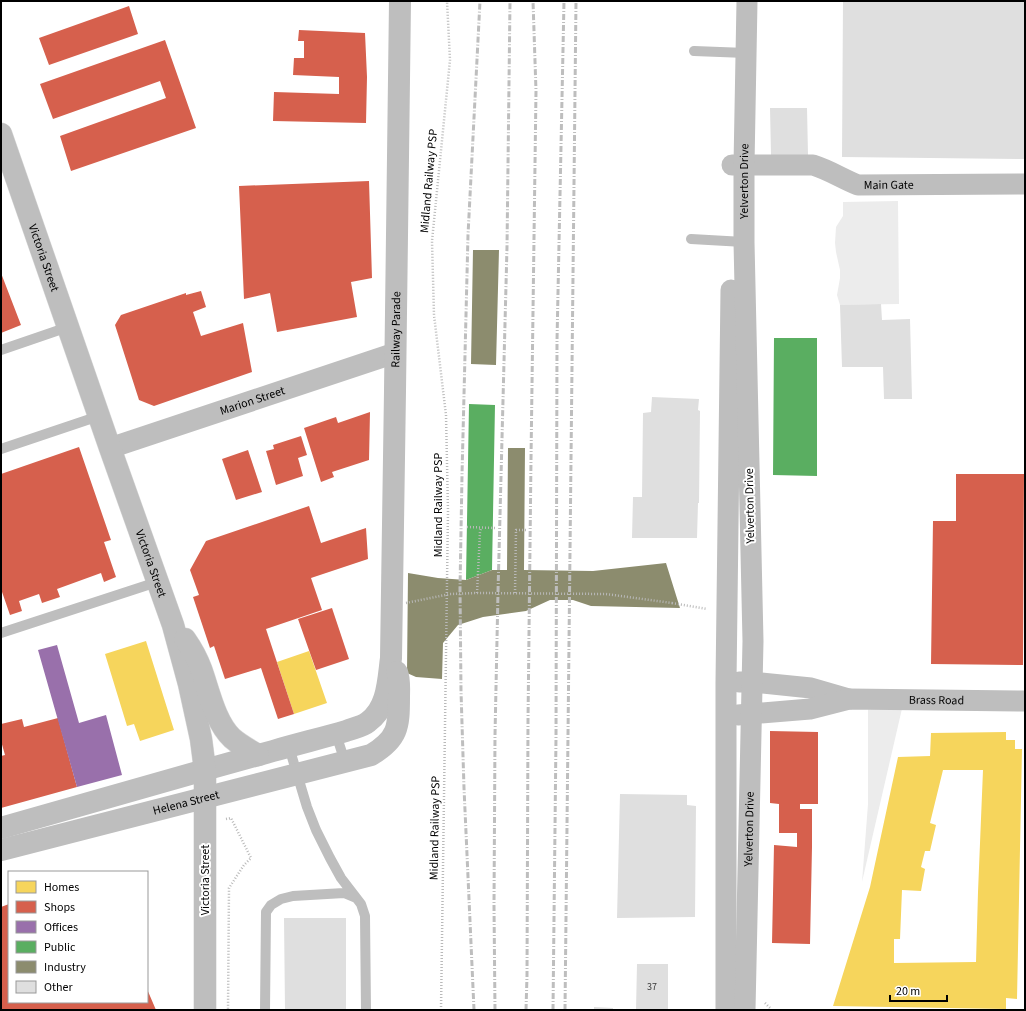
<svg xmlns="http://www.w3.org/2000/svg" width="1026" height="1011" viewBox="0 0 1026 1011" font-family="'Source Sans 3',sans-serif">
<rect width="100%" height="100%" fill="#fff"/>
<path fill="#ececec" d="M898,201L899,304L840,305L837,295L840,278V270L836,252L835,243L836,227L843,216V202Z
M868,700H904L862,882L868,804Z"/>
<path fill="#f6d55c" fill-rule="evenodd" d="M146,641L174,730L140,741L134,724L127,726L105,654Z
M309,651L327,703L294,714L277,662Z
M1006,732V740H1015V749H1022L1017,999L1006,998V1009L833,1006L870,887L898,757L930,756L931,733ZM943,770H983L978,892L976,962L894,963V939H900L902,890L921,891L925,869L921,867L925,851H930L936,825L930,823Z"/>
<path fill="#d6604d" d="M129,6L138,34L49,65L39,38Z
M299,30L365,33L367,77L366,123L273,121L274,92L339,94V77L293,75L294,58H304V41H298Z
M165,40L196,128L71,171L60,136L166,98L160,81L53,119L40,84Z
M369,181L372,278L351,282L357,317L277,332L270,293L244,299L239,186Z
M1,273L21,325L1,333Z
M201,291L206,307L193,312L201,336L243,323L252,372L154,406L139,400L115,325L121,315L186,293V295Z
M370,412L369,460L332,472L334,477L321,482L304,428L336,417L338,423Z
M301,436L307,455L298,458L303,476L276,485L266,451L274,449L273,445Z
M79,447L111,540L104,542L116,577L104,582L101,573L57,589L60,597L42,603L39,594L19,601L22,611L10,615L1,589V474Z
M248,450L262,492L236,500L222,459Z
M956,474H1024L1023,665L931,664L933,521H956Z
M309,506L321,543L366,528L368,559L311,578L322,610L266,629L294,714L278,719L261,668L225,679L214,646L210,648L193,597L199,595L190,570L206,541Z
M332,608L349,659L316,670L298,619Z
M58,718L77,787L1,808V756L5,755L1,741V724L22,719L24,727Z
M770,731L818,732V804H800V809H812V847L810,944L772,943L774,845L797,847V833H779V804L770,803Z
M9,904V1002H147V989L156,1010H1V907Z"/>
<path fill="#9970ab" d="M57,645L79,723L106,715L122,775L77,787L38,650Z"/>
<path fill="#5aae61" d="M774,338H817V476L773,475Z
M469,404L495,405L492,570L466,580Z"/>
<path fill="#8c8c6e" d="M473,250H499L496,365L471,364Z
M508,448H525L524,570L593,571L666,563L680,608L591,606L573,600H550L526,611L483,617L458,625L443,643L442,679L416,677L407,673L408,573L438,578L466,580L492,570H507Z"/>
<path fill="#dfdfdf" d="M843,1H1025V159L842,157Z
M770,108H807L808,155H771Z
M881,304L882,320L910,319L912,399H884L883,367H842L840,305Z
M652,397L699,399L698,410L700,411L699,503H698L697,538H632L633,497H642L643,413L651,412Z
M620,794L687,795V805L696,806L695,917L617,918Z
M284,918H346V1010H285Z
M637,964H668V1010H636Z
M594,1007L613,1008V1010H594Z"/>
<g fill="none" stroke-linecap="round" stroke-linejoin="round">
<g stroke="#dbdbdb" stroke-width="23">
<g id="trunk">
<path id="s7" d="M1,134L110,448L173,625L189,684L201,739L205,770V1010"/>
<path d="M185,639C192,649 197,658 201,669C209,691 215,722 232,738C240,745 249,750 258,755"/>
</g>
</g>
<path stroke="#b9b9b9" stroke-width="2.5" stroke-dasharray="1 2" stroke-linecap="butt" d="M467,527L495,528
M477,593L480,532L481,528
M515,593L516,530H526
M672,603L707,609
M226,819L231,818L251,858L244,865L229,888L228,1010
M765,1003L770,1008L771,1010
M441,1010L448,511L446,415L434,315L432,241L450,60L447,1"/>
<path stroke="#bebebe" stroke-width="10" d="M694,51L746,53
M691,239L744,242
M1,350L68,327
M1,449L99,416
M1,633L157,582
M336,734L345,762
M289,747L307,807L316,830L330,858L341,878L361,904L365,916L366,1010
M265,1010L266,912L271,905L281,899L293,896L344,893L356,898"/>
<g stroke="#bebebe" stroke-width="21">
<path id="s1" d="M732,165H813C829,170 843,179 858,185L1025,184"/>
<path id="s2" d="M110,448L395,353"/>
<path d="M739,682H752L811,688L849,699"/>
<path id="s3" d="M738,715L810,709L849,699L1025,701"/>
<path d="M726,1010V682L731,290"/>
<path id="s4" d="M745,1010L753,641L744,242V165L747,1"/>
</g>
<g stroke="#bebebe" stroke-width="22">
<path id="s5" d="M1,828C91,802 182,776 273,751C297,744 322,738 346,731C353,728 362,727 368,722C388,708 388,680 391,658L395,391L400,1"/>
<path id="s6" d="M1,850L371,755C398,739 399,727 399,697C399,689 400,680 397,672"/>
</g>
<use href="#trunk" stroke="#bebebe" stroke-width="22"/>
<path stroke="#bebebe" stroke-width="3" stroke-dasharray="6 2 1 2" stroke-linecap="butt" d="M474,1010L464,788L461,691L460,588L462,475L468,235L480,1
M495,1010L494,906L495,735L498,592L507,247L510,1
M526,1010L527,976L528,721L531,459L536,91L533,1
M553,1010L556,737L557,341L564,1
M565,1010L576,1"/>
<path stroke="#b9b9b9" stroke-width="2.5" stroke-dasharray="1 2" stroke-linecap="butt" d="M406,603L450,594L477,593L606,594L672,603"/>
</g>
<g text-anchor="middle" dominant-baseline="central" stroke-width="4" stroke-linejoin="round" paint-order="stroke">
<g font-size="10" fill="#383838">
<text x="652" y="987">37</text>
</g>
<g font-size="12" fill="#000" stroke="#fff">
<text transform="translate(429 181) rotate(-85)">Midland Railway PSP</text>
<text stroke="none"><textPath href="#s4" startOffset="829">Yelverton Drive</textPath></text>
<text stroke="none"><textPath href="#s1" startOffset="161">Main Gate</textPath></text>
<text stroke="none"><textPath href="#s7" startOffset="131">Victoria Street</textPath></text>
<text stroke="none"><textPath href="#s5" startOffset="781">Railway Parade</textPath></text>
<text stroke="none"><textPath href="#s2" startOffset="150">Marion Street</textPath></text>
<text transform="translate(438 505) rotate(-90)">Midland Railway PSP</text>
<text transform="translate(750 506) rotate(-91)">Yelverton Drive</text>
<text stroke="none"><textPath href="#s7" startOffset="455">Victoria Street</textPath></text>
<text stroke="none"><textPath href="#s3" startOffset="200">Brass Road</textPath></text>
<text stroke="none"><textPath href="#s6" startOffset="191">Helena Street</textPath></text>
<text transform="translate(435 828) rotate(-89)">Midland Railway PSP</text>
<text stroke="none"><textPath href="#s4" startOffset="181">Yelverton Drive</textPath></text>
<text transform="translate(205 880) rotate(-90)">Victoria Street</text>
</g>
</g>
<rect width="1026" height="1011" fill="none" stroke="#000000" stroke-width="4"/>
<rect x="8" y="871" width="140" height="132" fill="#ffffff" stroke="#999999"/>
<rect x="16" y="881" width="20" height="12" fill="#f6d55c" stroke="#999999"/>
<text x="44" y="891" font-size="12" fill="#000000">Homes</text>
<rect x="16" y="901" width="20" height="12" fill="#d6604d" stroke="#999999"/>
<text x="44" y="911" font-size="12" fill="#000000">Shops</text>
<rect x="16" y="921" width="20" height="12" fill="#9970ab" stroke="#999999"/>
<text x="44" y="931" font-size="12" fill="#000000">Offices</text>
<rect x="16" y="941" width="20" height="12" fill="#5aae61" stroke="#999999"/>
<text x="44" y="951" font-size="12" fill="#000000">Public</text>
<rect x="16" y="961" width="20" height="12" fill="#8c8c6e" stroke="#999999"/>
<text x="44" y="971" font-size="12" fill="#000000">Industry</text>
<rect x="16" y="981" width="20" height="12" fill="#dfdfdf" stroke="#999999"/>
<text x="44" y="991" font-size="12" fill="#000000">Other</text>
<path d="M890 995v6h57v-6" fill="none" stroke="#000000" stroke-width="2"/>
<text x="896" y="995" font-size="12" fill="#000000" stroke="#ffffff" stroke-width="3" paint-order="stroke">20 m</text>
</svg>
